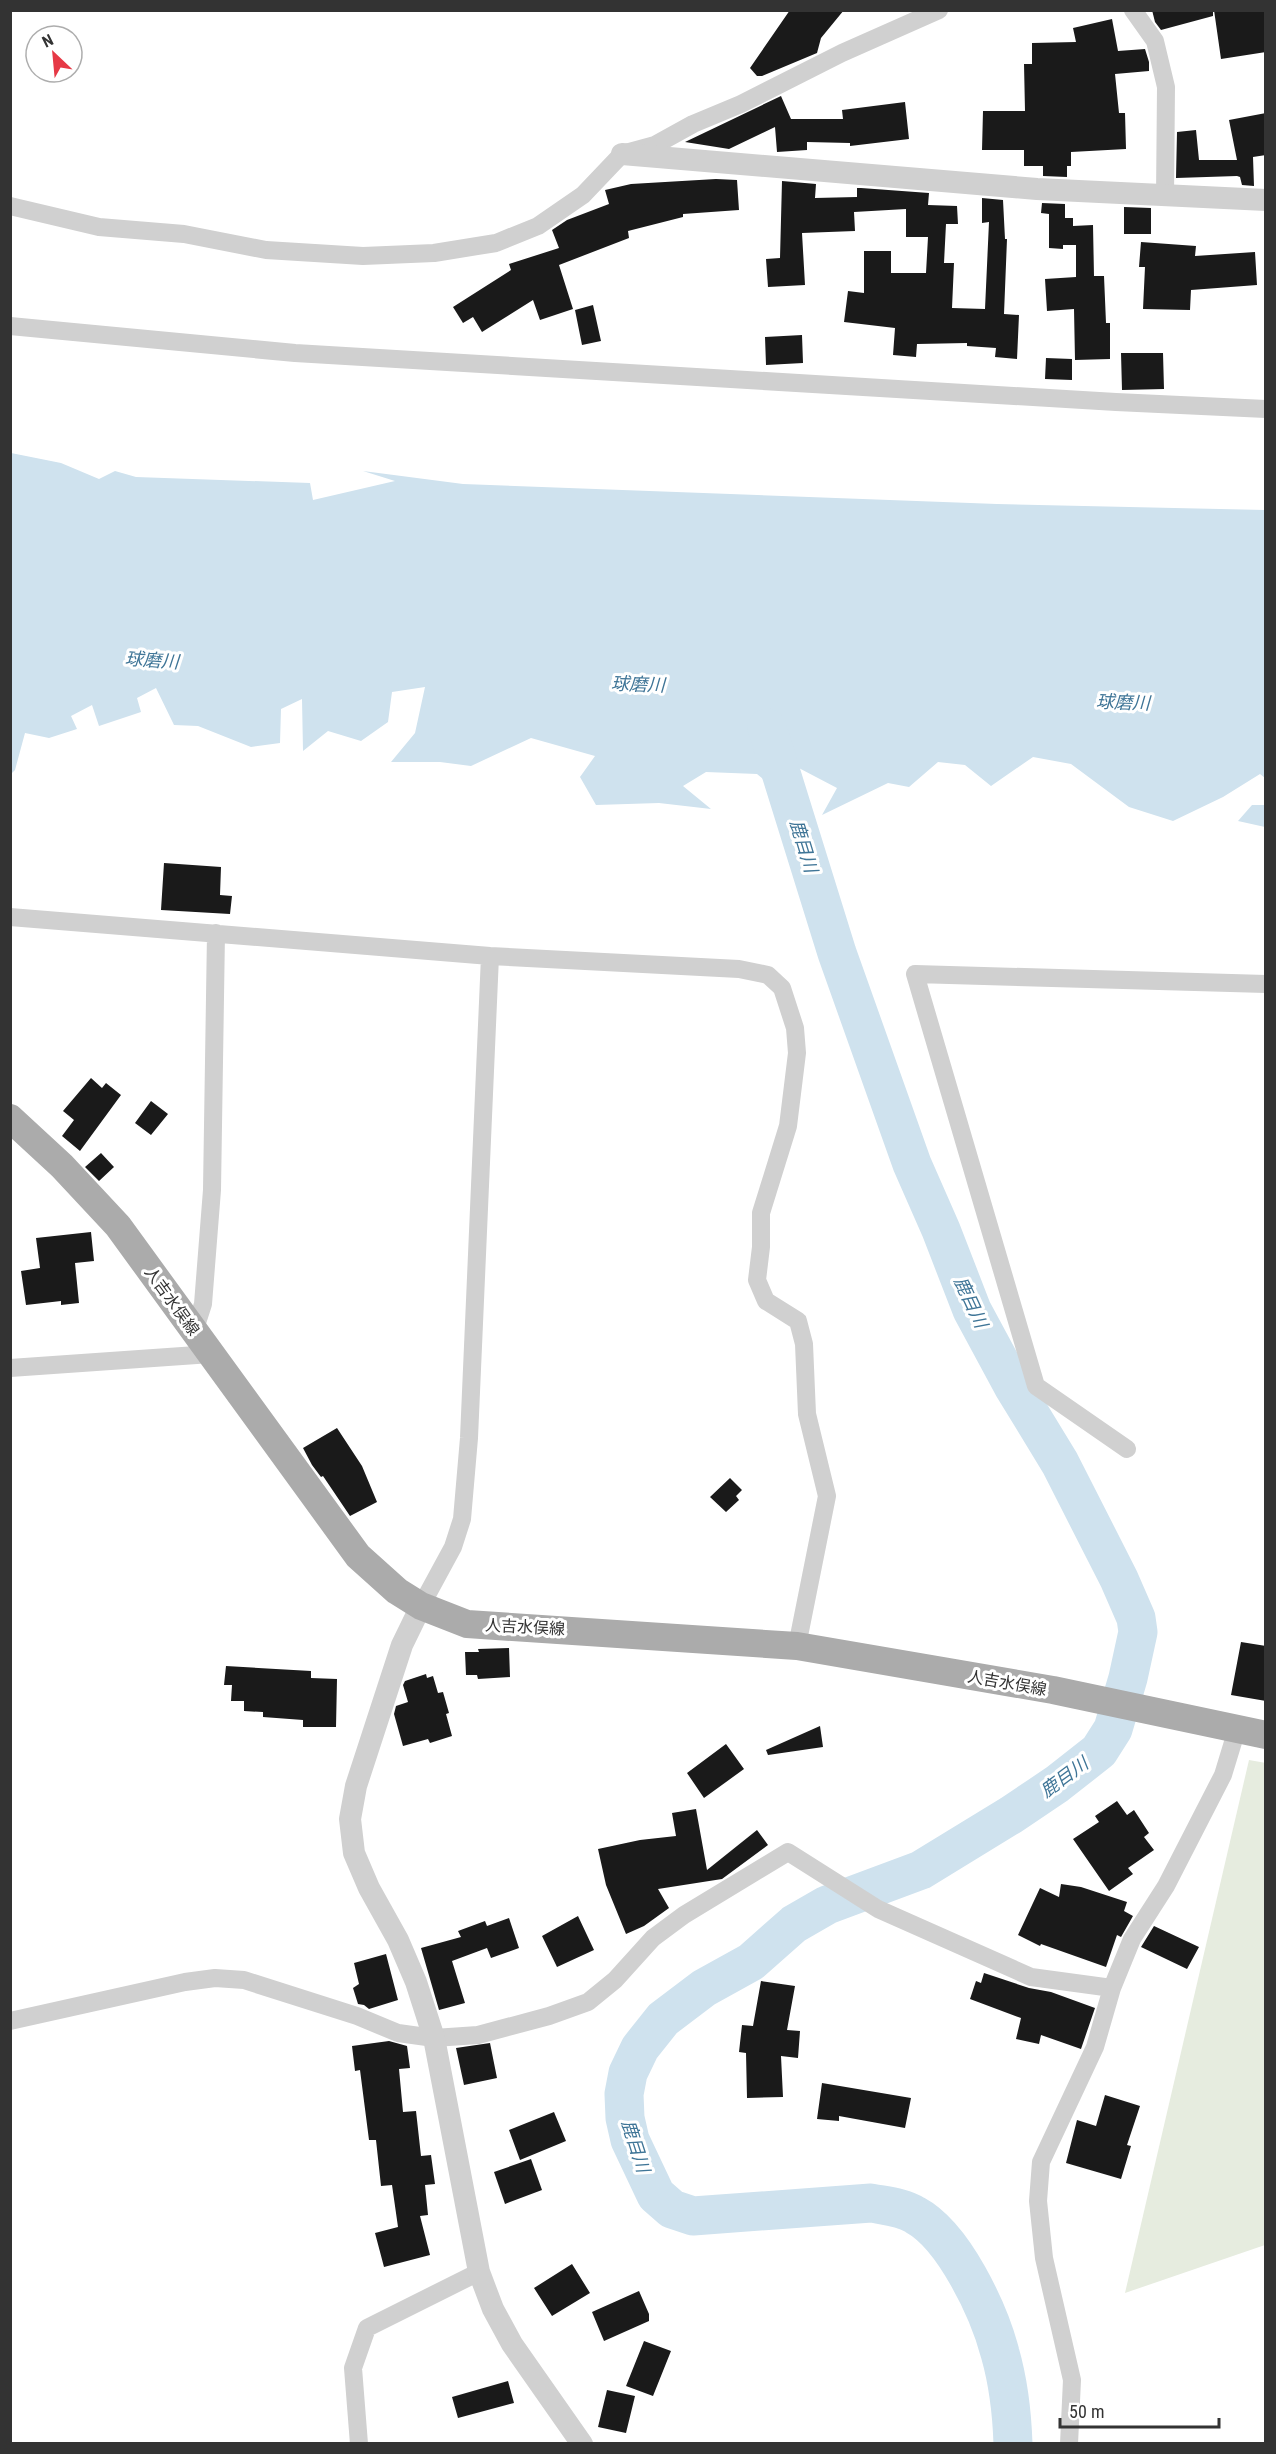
<svg xmlns="http://www.w3.org/2000/svg" width="1276" height="2454" viewBox="0 0 1276 2454" font-family="'Roboto Condensed','Noto Sans JP',sans-serif">
<rect width="100%" height="100%" fill="#fff"/>
<path fill="#e6ecdf" d="M1249,1760L1266,1763L1265,2245L1125,2293Z"/>
<path fill="#cfe2ee" d="M11,453L61,463L99,479L115,471L136,477L310,483L313,500L395,481L363,471L463,484L997,504L1265,510V778L1260,774L1223,797L1173,821L1129,807L1071,764L1033,757L991,786L965,765L938,762L909,787L888,783L822,815L837,788L795,766L774,788L757,774L706,772L683,786L711,809L659,803L596,805L580,777L595,756L531,738L471,766L440,762H391L415,733L425,687L392,692L388,722L361,741L328,731L303,751L302,699L281,709L280,743L251,747L198,726L174,725L156,688L137,698L141,712L99,726L92,705L71,716L77,729L49,738L25,733L15,770L11,774Z
M1252,805H1265V827L1238,821Z"/>
<g fill="none" stroke-linecap="round" stroke-linejoin="round">
<path stroke="#cfe2ee" stroke-width="39" d="M767,728L837,953L912,1164L941,1230L972,1310L1013,1386L1060,1463L1119,1579L1136,1618L1138,1632L1128,1678L1113,1729L1099,1751L1057,1784L1011,1815L921,1870L827,1905L794,1924L751,1962L704,1988L663,2019L640,2048L628,2073L624,2094L625,2118L630,2140L656,2195L672,2209L693,2216L871,2203C886,2206 902,2207 915,2215C954,2236 989,2311 1000,2353C1008,2381 1012,2414 1013,2444"/>
</g>
<path fill="#1a1a1a" d="M790,10H844L821,38L817,53L762,76H757L750,68Z
M1152,10H1213V16L1161,30L1155,22Z
M1214,10H1266V52L1221,59Z
M1112,19L1118,51L1145,49L1149,62V71L1115,74L1119,113H1125L1126,149L1071,152V166H1067V177L1043,176V166H1024V150H982L983,111H1025L1024,64H1032V43L1076,42L1073,28Z
M781,96L791,119H843L842,110L905,102L909,139L850,146V143L807,142V150L777,152L775,127L729,149L685,142Z
M1266,113V155L1253,157L1254,186L1242,185L1240,177L1237,176L1176,178L1177,132L1196,130L1199,160H1237L1229,120Z
M716,179L737,180L739,210L683,214V217L628,231L629,238L559,265L573,309L540,320L533,300L482,332L473,317L463,323L453,307L511,270L509,264L559,248L552,230L567,220L609,204L605,190L631,184Z
M782,181L816,184L815,198L857,197V188H861L929,193L928,205L957,206L958,224H946L944,263H954L952,308L985,309L989,222L982,223V198L1003,200L1005,239H1007L1004,314L1019,315L1017,359L995,357L996,348L967,346V343L917,344L916,357L893,355L895,328L844,322L848,291L864,293V251H891V273H926L928,237H906V209L854,212L855,231L802,233L805,285L768,287L766,259L780,258Z
M1042,203L1065,204V218H1073V226L1093,225L1094,276H1104L1106,323H1110V359L1075,360L1074,309L1047,311L1045,279L1076,277V245H1063V249L1049,248V214L1041,213Z
M1124,207L1151,208V234H1124Z
M1141,242L1196,246L1195,256L1255,252L1257,285L1191,290L1190,310L1143,309L1145,267H1139Z
M593,305L601,341L582,345L575,310Z
M802,335L803,363L766,365L765,337Z
M1121,353H1163L1164,389L1122,390Z
M1046,358L1072,359V380L1045,379Z
M164,863L221,867L220,895L232,896L230,914L161,910Z
M91,1078L102,1088L106,1083L121,1095L80,1151L62,1136L74,1120L63,1111Z
M151,1101L168,1114L151,1135L135,1123Z
M101,1153L114,1167L99,1181L85,1167Z
M91,1232L94,1261L75,1263L79,1303L61,1305V1301L26,1305L21,1271L40,1268L36,1238Z
M337,1428L362,1466L377,1502L350,1516L323,1476L321,1477L312,1465L303,1448Z
M730,1478L742,1490L736,1496L739,1500L726,1512L710,1497Z
M1241,1642L1266,1646V1701L1231,1695Z
M509,1648L510,1677L478,1679L477,1675H466L465,1652H479L478,1649Z
M226,1666L311,1671V1678L337,1679L336,1727H303V1720L263,1717V1712L244,1711V1701H231L232,1685H224Z
M426,1674L427,1678L433,1676L438,1693L443,1692L449,1713L446,1714L452,1736L430,1743L428,1739L403,1746L394,1714L396,1706L408,1702L403,1685L405,1681Z
M820,1726L823,1747L768,1755L766,1750Z
M726,1744L744,1769L704,1798L687,1773Z
M1117,1801L1127,1815L1134,1810L1149,1833L1144,1837L1154,1850L1128,1868L1133,1874L1109,1891L1073,1839L1099,1822L1095,1816Z
M696,1809L707,1870L757,1830L768,1845L722,1879L658,1889L669,1908L644,1926L626,1934L606,1885L598,1849L640,1840L676,1836L672,1813Z
M1061,1884L1081,1887L1127,1902L1124,1911L1133,1916L1121,1937L1117,1935L1106,1967L1041,1944L1040,1946L1018,1935L1040,1888L1059,1897Z
M578,1916L594,1950L557,1967L542,1936Z
M509,1918L519,1948L491,1958L487,1948L452,1961L465,2003L439,2010L421,1948L461,1937L458,1931L485,1921L487,1926Z
M1154,1926L1199,1947L1187,1969L1141,1947Z
M386,1954L398,2000L369,2009L364,2005L358,2004L353,1988L359,1984L354,1963Z
M984,1973L1029,1988L1051,1992L1095,2008L1081,2049L1041,2035L1039,2044L1016,2039L1021,2018L970,1999L976,1981L981,1983Z
M761,1981L795,1986L787,2030L800,2031L798,2058L781,2056L783,2097L747,2098L746,2053L739,2052L742,2025L753,2026Z
M389,2041L407,2046L410,2068L399,2069L403,2112L416,2111L421,2156L431,2155L435,2184L425,2185L428,2215L420,2216L430,2255L384,2267L375,2233L398,2227L392,2185L381,2186L376,2140H369L360,2070L355,2071L352,2046Z
M490,2043L497,2078L464,2085L456,2048Z
M822,2083L911,2098L905,2128L839,2116V2121L817,2119Z
M1105,2095L1140,2106L1127,2145L1131,2146L1121,2179L1066,2163L1077,2120L1096,2126Z
M554,2112L566,2141L520,2160L509,2130Z
M531,2159L542,2190L505,2204L494,2172Z
M572,2264L590,2293L552,2316L534,2288Z
M639,2291L649,2314V2321L604,2341L592,2312Z
M644,2341L671,2351L653,2396L626,2386Z
M508,2381L514,2403L458,2418L452,2397Z
M607,2390L635,2396L626,2433L598,2427Z"/>
<g fill="none" stroke-linecap="round" stroke-linejoin="round">
<path stroke="#d0d0d0" stroke-width="18" d="M1133,10L1155,41L1166,87L1165,197
M10,206L99,227L184,234L266,250L363,256L434,253L496,243L538,226L583,195L622,154L655,145L693,124L741,104L842,53L939,10
M10,326L295,353L1116,402L1266,409
M10,917L490,956L739,969L768,975L782,988L795,1028L797,1053L788,1126L761,1213V1247L757,1280L766,1301L798,1321L804,1344L807,1414L827,1496L797,1646
M194,1332L203,1304L212,1190L216,933
M10,1368L211,1354
M1127,1449L1036,1386L915,974L1266,984
M421,1606L453,1547L462,1519L469,1438L490,956
M10,2021L185,1982L215,1978L244,1980L357,2016L398,2033L434,2038L478,2035L549,2016L588,2002L615,1980L653,1938L684,1915L788,1852L878,1909L1031,1977L1112,1988L1132,1939L1166,1886L1223,1775L1237,1729
M359,2444L353,2368L367,2328L479,2272
M1069,2444L1072,2380L1044,2258L1038,2201L1041,2162L1095,2047L1112,1988"/>
<path stroke="#d0d0d0" stroke-width="22" d="M622,154L1037,189L1266,200
M421,1606L402,1645L356,1786L350,1819L354,1853L369,1888L398,1940L416,1982L434,2038L479,2272L493,2309L512,2344L582,2444"/>
<path stroke="#ababab" stroke-width="28" d="M10,1118L62,1166L118,1226L358,1556L397,1591L421,1606L467,1624L797,1646L1053,1690L1266,1735"/>
</g>
<g text-anchor="middle" dominant-baseline="central" stroke-width="6" stroke-linejoin="round" paint-order="stroke">
<g font-size="16" fill="#333" stroke="#fff">
<text transform="translate(172 1301) rotate(54)">人吉水俣線</text>
<text transform="translate(525 1627) rotate(3)">人吉水俣線</text>
<text transform="translate(1007 1683) rotate(10)">人吉水俣線</text>
</g>
<g font-size="18" font-style="italic" fill="#3f7597" stroke="#fff">
<text transform="translate(152 660) rotate(4)">球磨川</text>
<text transform="translate(638 684) rotate(2)">球磨川</text>
<text transform="translate(1123 702) rotate(2)">球磨川</text>
<text transform="translate(804 846) rotate(73)">鹿目川</text>
<text transform="translate(971 1302) rotate(65)">鹿目川</text>
<text transform="translate(1064 1777) rotate(-36)">鹿目川</text>
<text transform="translate(636 2146) rotate(72)">鹿目川</text>
</g>
</g>
<rect width="1276" height="2454" fill="none" stroke="#333333" stroke-width="24"/>
<g transform="translate(54 54) rotate(334)"><circle r="28" fill="#ffffff" stroke="#adadad" stroke-width="1.5"/>
<path d="M0-4.5L10 22L0 15L-10 22Z" fill="#e63946"/>
<text y="-9" font-size="16" font-weight="bold" text-anchor="middle" fill="#333333">N</text>
</g>
<path d="M1060 2418v9h159v-9" fill="none" stroke="#333333" stroke-width="3"/>
<text x="1069" y="2418" font-size="18" fill="#333333" stroke="#ffffff" stroke-width="4.5" paint-order="stroke">50 m</text>
</svg>
